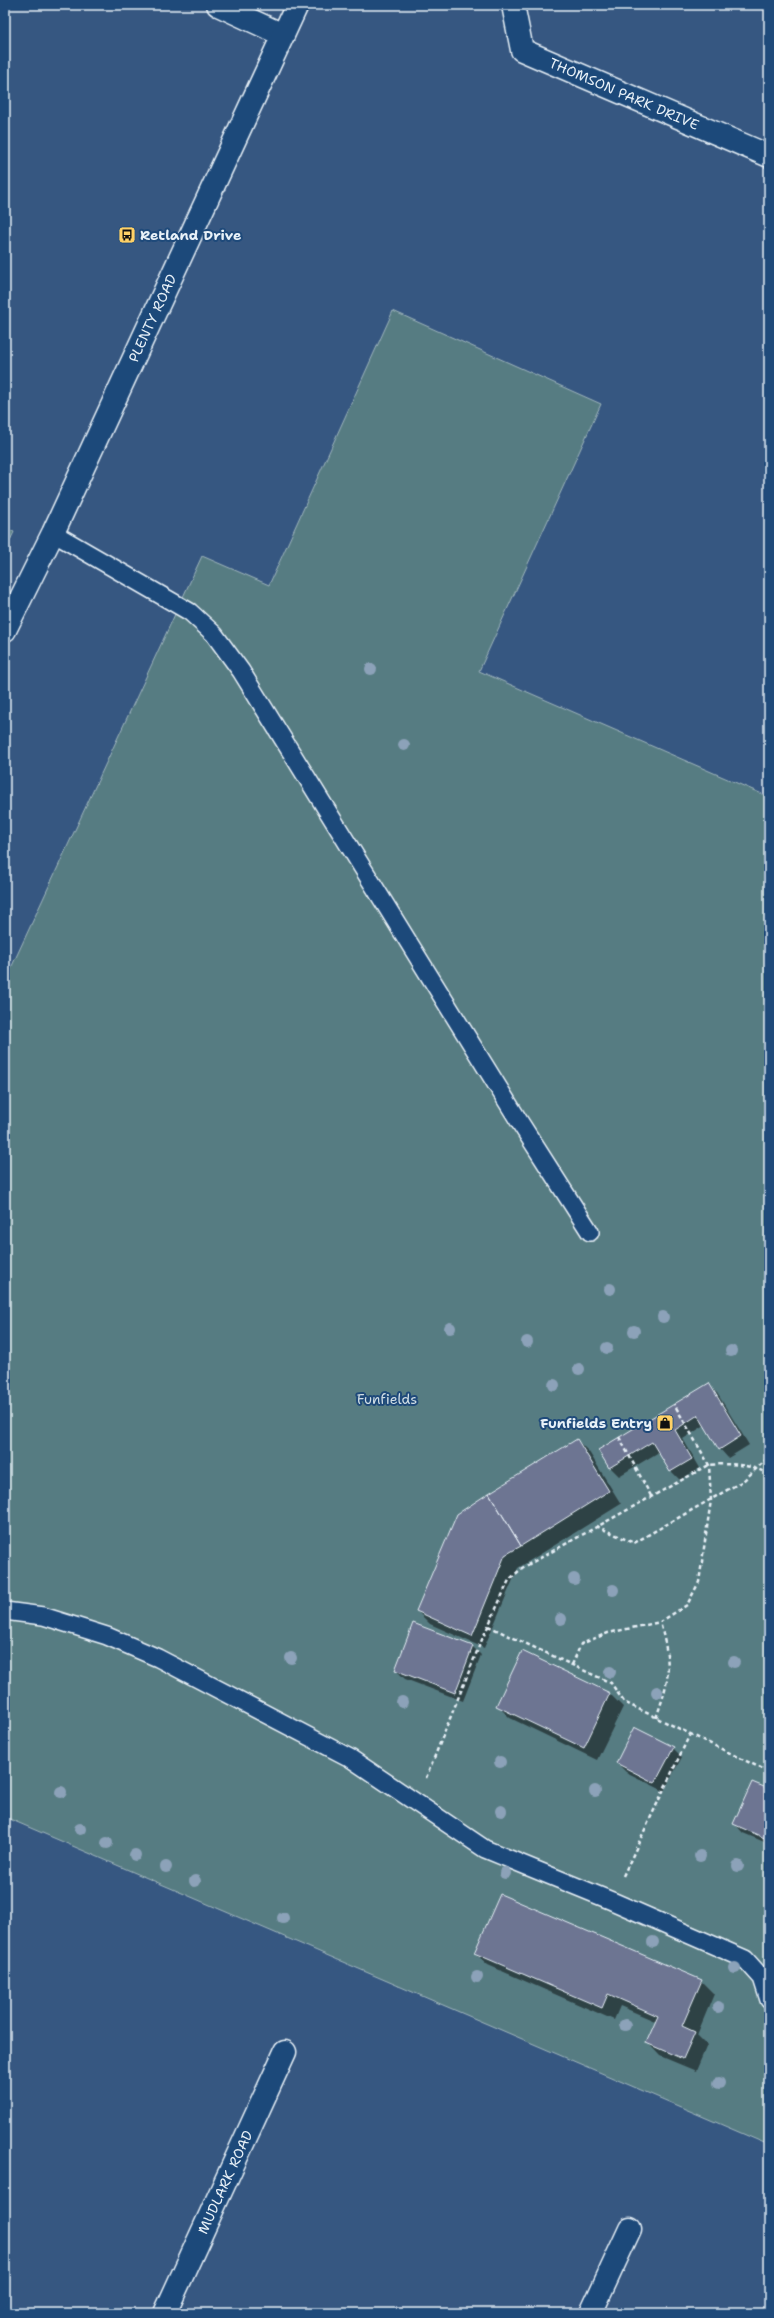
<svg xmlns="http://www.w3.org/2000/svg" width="774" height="2318" viewBox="0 0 774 2318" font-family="'Shantell Sans',sans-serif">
<rect width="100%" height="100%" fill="#365781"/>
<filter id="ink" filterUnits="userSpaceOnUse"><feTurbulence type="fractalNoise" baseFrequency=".025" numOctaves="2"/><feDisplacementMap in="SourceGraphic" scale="8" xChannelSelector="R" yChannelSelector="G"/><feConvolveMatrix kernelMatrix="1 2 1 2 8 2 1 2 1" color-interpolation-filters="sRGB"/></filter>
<g filter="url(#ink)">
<path fill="#577c82" stroke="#a0b6bd" d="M393,311L601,404L479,671L769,797V2145L5,1817V981L202,556L269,585Z
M5,528L14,532L5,551Z"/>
<path fill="#0007" d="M708,1385L717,1393L749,1445L728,1458L720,1449L705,1425L683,1439L700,1468L680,1480L671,1471L659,1452L619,1476L610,1467Z
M577,1440L589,1452L621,1504L518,1568L484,1648L430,1624L417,1611Z
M472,1646L481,1655L463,1701L405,1679L396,1670Z
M522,1653L610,1694L623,1707L597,1760L510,1718L497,1705Z
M673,1748L682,1757L664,1791L626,1772L617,1763Z
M769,1790V1844L743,1833L735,1824Z
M475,1953L701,1981L714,1994L697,2035L707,2045L696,2071L660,2056L648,2043L657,2022L620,2006L614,2020L488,1965Z"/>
<path fill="#6d7492" stroke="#e8f1f8" d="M709,1383L741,1436L719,1450L698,1415L675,1430L692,1459L670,1472L652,1442L609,1468L598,1450Z
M577,1439L609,1491L521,1546L489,1493Z
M489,1493L521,1546L505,1555L472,1636L416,1611L457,1514Z
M413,1623L473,1646L455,1693L395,1670Z
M522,1651L610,1693L584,1748L496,1706Z
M634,1727L674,1747L655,1783L616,1763Z
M752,1782L769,1789V1840L733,1824Z
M500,1894L702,1980L682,2026L695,2032L683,2059L646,2043L658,2016L608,1994L602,2008L474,1953Z"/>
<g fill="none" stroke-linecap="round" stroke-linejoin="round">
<g stroke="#e8f1f8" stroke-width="20">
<path id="service" d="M53,533L190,612L214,634L241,671L519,1121L590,1232
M5,1611L43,1616L107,1636L158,1658L350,1758L485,1849L612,1901L745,1959L762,1978L769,2000"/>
</g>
<g stroke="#e8f1f8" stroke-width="25">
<g id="minor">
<path d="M218,5L283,35"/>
<path id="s1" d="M513,5L522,50L769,156"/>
<path id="s2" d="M165,2313L285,2052"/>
<path d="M591,2313L630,2229"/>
</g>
</g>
<g stroke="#e8f1f8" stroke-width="25">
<g id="primary">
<path id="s3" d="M5,630L53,533L297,5"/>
</g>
</g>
<path stroke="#e8f1f8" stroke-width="2.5" stroke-dasharray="4 3" stroke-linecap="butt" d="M619,1437L651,1496
M596,1526L634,1543L743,1481L769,1457
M488,1626L611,1683L624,1702L769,1772
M572,1665L581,1644L608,1633L660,1622L687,1605L699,1582L711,1500L709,1465L674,1404
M656,1718C671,1676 671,1665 660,1622
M426,1778L480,1644L509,1580L522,1568L709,1465C731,1463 749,1464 769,1474
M623,1876L690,1734"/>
<use href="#service" stroke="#1f4a7a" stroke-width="17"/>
<use href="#minor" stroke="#1f4a7a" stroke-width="22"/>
<use href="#primary" stroke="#1f4a7a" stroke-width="22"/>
</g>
<g fill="#8ca2b9">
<circle cx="371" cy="669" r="6"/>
<circle cx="404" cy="745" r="6"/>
<circle cx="610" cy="1289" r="6"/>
<circle cx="663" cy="1317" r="6"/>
<circle cx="450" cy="1328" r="6"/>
<circle cx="634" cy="1331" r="6"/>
<circle cx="527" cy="1342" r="6"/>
<circle cx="607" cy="1348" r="6"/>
<circle cx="731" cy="1351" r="6"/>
<circle cx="579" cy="1369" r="6"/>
<circle cx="554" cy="1385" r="6"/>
<circle cx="574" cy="1579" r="6"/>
<circle cx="613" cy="1590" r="6"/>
<circle cx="561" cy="1619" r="6"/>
<circle cx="291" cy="1658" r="6"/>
<circle cx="734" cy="1662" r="6"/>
<circle cx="610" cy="1672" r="6"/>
<circle cx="657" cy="1692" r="6"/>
<circle cx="402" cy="1702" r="6"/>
<circle cx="500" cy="1762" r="6"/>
<circle cx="595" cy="1791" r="6"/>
<circle cx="61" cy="1792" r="6"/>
<circle cx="501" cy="1811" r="6"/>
<circle cx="80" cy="1829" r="6"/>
<circle cx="107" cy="1843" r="6"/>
<circle cx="135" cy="1855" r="6"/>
<circle cx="700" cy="1856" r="6"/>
<circle cx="738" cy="1866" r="6"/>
<circle cx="166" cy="1867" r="6"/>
<circle cx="505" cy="1873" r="6"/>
<circle cx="195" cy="1881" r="6"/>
<circle cx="283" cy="1918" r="6"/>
<circle cx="653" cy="1942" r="6"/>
<circle cx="735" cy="1968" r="6"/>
<circle cx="477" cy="1977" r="6"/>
<circle cx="718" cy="2007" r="6"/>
<circle cx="625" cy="2025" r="6"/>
<circle cx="719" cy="2083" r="6"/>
</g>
</g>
<defs>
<g id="bus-square" transform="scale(0.9)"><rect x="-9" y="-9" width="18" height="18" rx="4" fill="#ffd166" stroke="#1f4a7a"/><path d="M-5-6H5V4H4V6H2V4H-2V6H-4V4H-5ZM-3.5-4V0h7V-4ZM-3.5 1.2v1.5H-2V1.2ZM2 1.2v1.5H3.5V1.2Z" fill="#111"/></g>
<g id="shop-square" transform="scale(0.9)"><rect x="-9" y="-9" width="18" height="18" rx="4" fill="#ffd166" stroke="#1f4a7a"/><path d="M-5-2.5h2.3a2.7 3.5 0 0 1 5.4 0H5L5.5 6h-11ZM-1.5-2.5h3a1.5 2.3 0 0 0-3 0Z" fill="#111"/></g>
</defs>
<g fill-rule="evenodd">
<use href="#bus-square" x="127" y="235"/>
<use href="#shop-square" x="665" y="1423"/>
</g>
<g text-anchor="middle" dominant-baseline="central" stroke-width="4" stroke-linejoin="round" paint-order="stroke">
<g font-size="14" fill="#e8f1f8" stroke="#1f4a7a">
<text stroke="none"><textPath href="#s1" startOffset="157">THOMSON PARK DRIVE</textPath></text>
<text stroke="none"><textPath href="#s3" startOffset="345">PLENTY ROAD</textPath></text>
<text stroke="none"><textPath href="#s2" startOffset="144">MUDLARK ROAD</textPath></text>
</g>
<g font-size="14" font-weight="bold" fill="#e8f1f8" stroke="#1f4a7a" text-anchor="start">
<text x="140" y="235">Retland Drive</text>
<text x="652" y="1423" text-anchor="end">Funfields Entry</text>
</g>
<g font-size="14" fill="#d2dfe6" stroke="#1f4a7a">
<text x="387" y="1399">Funfields</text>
</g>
</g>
<rect width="774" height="2318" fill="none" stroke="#1f4a7a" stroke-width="20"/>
<rect x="10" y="10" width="754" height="2298" fill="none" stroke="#e8f1f8" stroke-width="1.5" filter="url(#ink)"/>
</svg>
